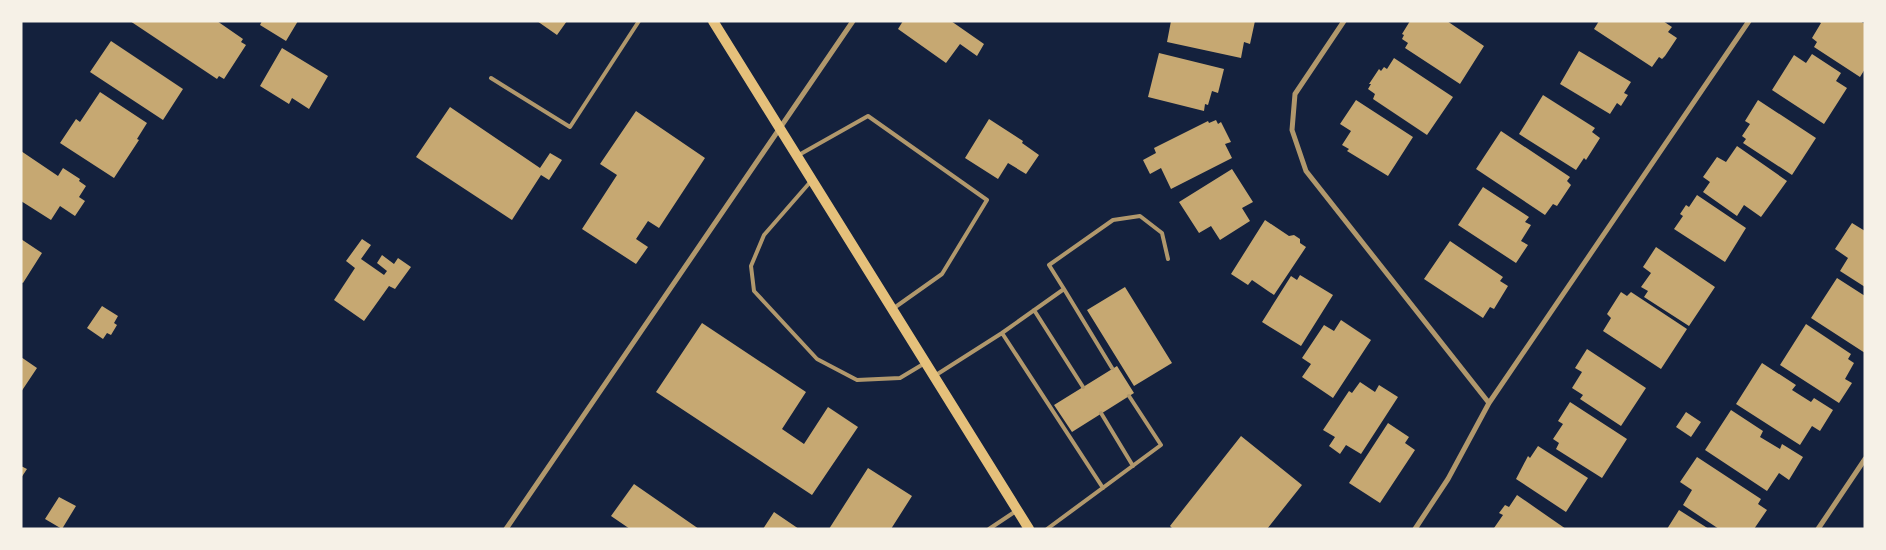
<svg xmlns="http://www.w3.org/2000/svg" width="1886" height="550" viewBox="0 0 1886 550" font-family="Jost,sans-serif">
<rect width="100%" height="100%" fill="#14213d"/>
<path fill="#c6a872" d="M130,21H217L243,39L241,42L246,45L224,79L219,76L217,79Z
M262,21H298L286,41L260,25Z
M537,21H567L557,35Z
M903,21H951L984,44L977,56L960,44L946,63L898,29Z
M1171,21H1255L1250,44L1244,42L1241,58L1167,42Z
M1410,21H1447L1484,46L1460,84L1405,48L1408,43L1402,39L1404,35L1402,34Z
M1599,21H1663L1672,27L1668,32L1677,38L1665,56L1662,59L1659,57L1652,67L1594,29Z
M1818,21H1860L1865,24V69L1860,77L1814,47L1817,42L1812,38L1821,23Z
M111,41L183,89L163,120L90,72Z
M282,48L328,76L309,109L292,98L289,104L260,86Z
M1579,51L1631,82L1624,93L1628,95L1621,106L1617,103L1610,114L1560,84Z
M1159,53L1224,69L1218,93L1212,91L1208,105L1205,104L1204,111L1148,97Z
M1812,54L1841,73L1836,81L1847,88L1824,124L1772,90L1794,55L1806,63Z
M1394,58L1453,97L1427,135L1373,99L1375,94L1368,89L1371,84H1369L1379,69L1381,71L1384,67L1387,69Z
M100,92L147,123L137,139L139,140L114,178L60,143L76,119L80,122Z
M1543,95L1595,128L1592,132L1600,138L1586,160L1584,158L1576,170L1519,134Z
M1356,100L1413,137L1388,176L1347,151L1349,149L1342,145L1351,131L1340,124Z
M1758,100L1816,138L1792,175L1743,143L1746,139L1742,136L1750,124L1745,121Z
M450,107L540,168L550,153L562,160L549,180L541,175L512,220L416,157Z
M636,111L705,158L659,228L648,221L636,239L648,247L636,264L582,229L617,175L600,164Z
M989,119L1023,141L1022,143L1039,155L1026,174L1008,163L998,179L965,158Z
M1216,120L1218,124L1221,122L1231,142L1225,144L1232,158L1171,189L1161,168L1150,174L1143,160L1156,153L1154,148L1208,121L1209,123Z
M1501,131L1570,177L1567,181L1571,185L1557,206L1553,204L1545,215L1476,169Z
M1737,146L1787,181L1761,217L1744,205L1737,216L1703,192L1710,182L1703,177L1717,157L1726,162Z
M21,151L58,176L63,168L80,179L79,181L86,186L79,197L85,201L75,216L60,206L51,220L21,201Z
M1232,169L1253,202L1242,208L1250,221L1220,240L1211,226L1199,233L1179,202Z
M1483,187L1529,217L1525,222L1531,225L1521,241L1528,245L1516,263L1458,225Z
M1697,195L1746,228L1725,262L1674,229L1683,216L1680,214L1686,205L1689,207Z
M1265,220L1289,236L1294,235L1300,239V243L1306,247L1274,295L1252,280L1248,285L1231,274Z
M1852,223L1865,231V287L1840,271L1848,258L1835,249Z
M21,239L42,253L23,283L21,282Z
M362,239L371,245L361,259L384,275L387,271L377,263L382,255L394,264L398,258L411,267L395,289L389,286L364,321L334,300L355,268L346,261Z
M1450,241L1503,277L1500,281L1508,286L1494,309L1490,307L1483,318L1424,279Z
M1656,247L1715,287L1689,326L1644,297L1648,291L1641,287L1651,273L1643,267Z
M1300,275L1333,295L1301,346L1262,322L1291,276L1297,280Z
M1837,278L1865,296V353L1811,318Z
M1125,287L1172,363L1134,386L1087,310Z
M1621,292L1627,296L1631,292L1687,329L1661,369L1603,331L1611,318L1607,314Z
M102,306L118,316L114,323L117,325L111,335L107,333L103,339L87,328Z
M1341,320L1371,340L1333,398L1302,377L1311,364L1302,358L1324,325L1334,331Z
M702,323L806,392L782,429L804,444L828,407L858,427L812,495L656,392Z
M1806,324L1851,354L1848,359L1854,363L1845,379L1852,383L1839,403L1780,365Z
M1587,349L1646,388L1621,426L1580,399L1583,395L1572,388L1582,372L1575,368Z
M21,357L37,368L21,392Z
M1762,363L1796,385L1792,390L1811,402L1814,398L1833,410L1820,431L1812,426L1800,445L1736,404Z
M1117,366L1134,393L1072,432L1054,405Z
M1360,382L1375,392L1379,385L1398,397L1361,454L1346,445L1340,454L1329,446L1335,437L1323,430L1349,391L1352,393Z
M1570,402L1627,439L1602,478L1556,449L1559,443L1553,439L1563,424L1558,421Z
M1731,410L1763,431L1760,437L1780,449L1782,444L1803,457L1789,480L1779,473L1767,491L1705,450Z
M1686,412L1701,422L1691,437L1676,427Z
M1388,423L1409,437L1405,443L1415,450L1380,503L1349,483Z
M1241,436L1302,485L1267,529H1173L1170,526Z
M1538,446L1588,478L1566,512L1516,479L1528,456L1530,458Z
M1697,457L1761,499L1758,504L1767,510L1754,529H1719L1683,505L1692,490L1680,482Z
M21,466L27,469L21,478Z
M868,468L912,496L891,529H829Z
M634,484L699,529H630L611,516Z
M1517,495L1566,529L1494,528L1503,515L1499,513L1505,505L1509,507Z
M59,497L76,506L62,529L45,519Z
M1679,510L1709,529H1667Z
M774,512L799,529H763Z"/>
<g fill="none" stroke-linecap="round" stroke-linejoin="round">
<path stroke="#b1986c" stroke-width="4" d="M491,78L570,127L639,21
M797,156L868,116L987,200L942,274L894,308
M812,180L764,235L751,266L754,291L817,359L857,380L900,378L925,363
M1064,289L1049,265L1113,220L1140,216L1162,233L1168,259
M1034,310L1083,387
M1002,333L1103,488
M936,375L1002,333L1064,289L1112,368
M1101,413L1133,466
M989,529L1016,511
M1047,529L1161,445L1129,396"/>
<path stroke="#b1986c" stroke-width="5" d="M1344,21L1295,94L1292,130L1306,171L1489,403
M506,529L853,21
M1415,529L1448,479L1489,403L1749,21
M1818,529L1865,459"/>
<path stroke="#e5c07b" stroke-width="10" d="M713,21L1029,529"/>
</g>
<rect width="1886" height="550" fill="none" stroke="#f6f1e7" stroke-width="45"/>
</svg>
